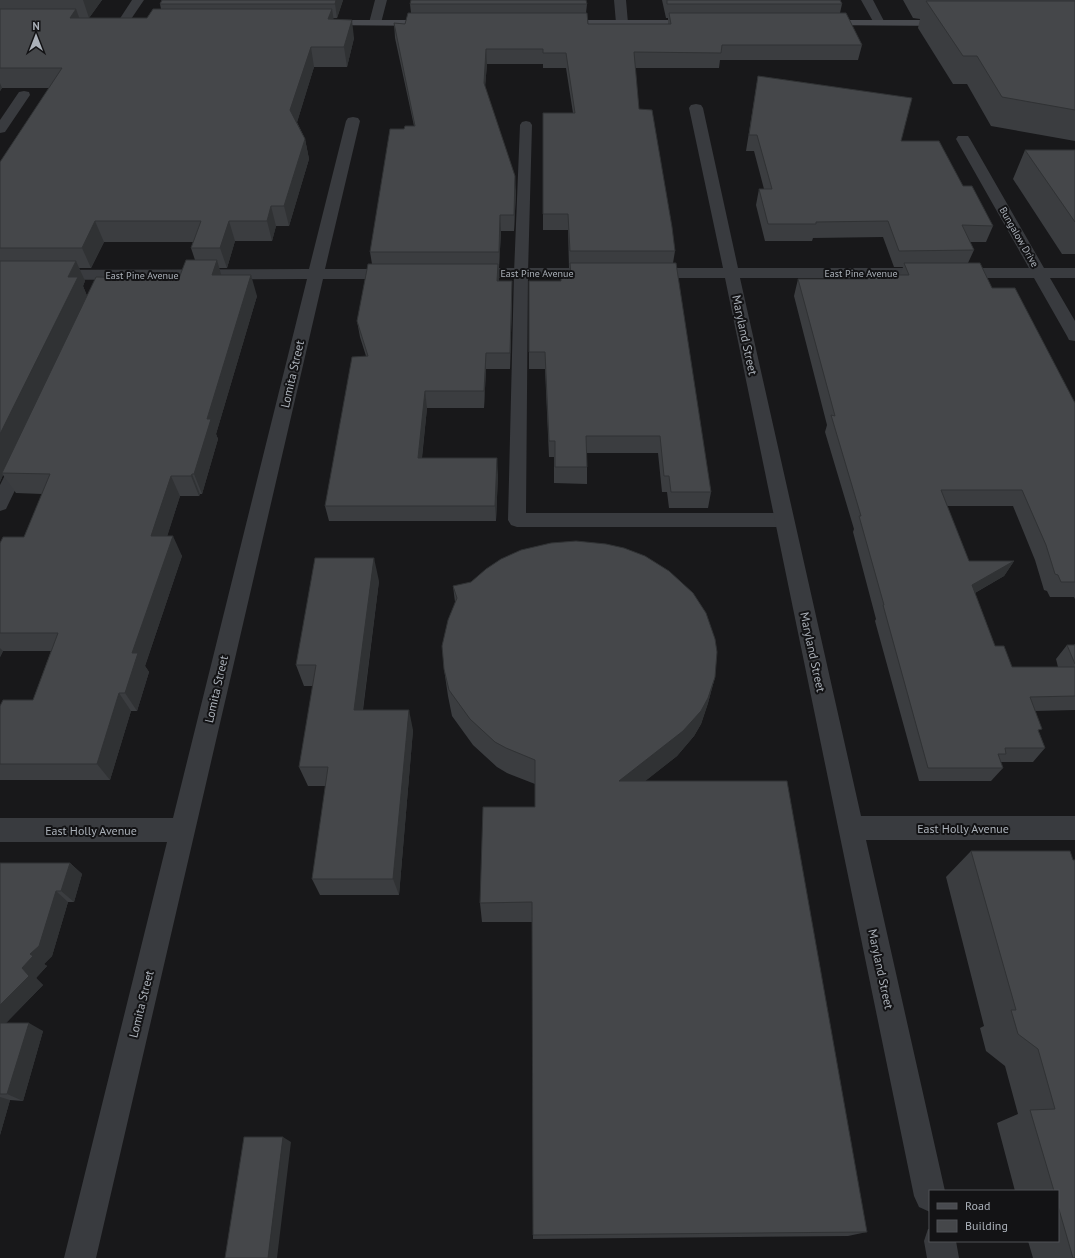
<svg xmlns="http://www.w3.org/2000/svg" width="1075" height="1258" viewBox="0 0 1075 1258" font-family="'PT Sans',sans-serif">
<rect width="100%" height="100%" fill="#18181a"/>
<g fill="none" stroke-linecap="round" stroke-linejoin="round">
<path fill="#393b3f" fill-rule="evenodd" d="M526,121L530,122L532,125L528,273L526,513H785L791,515L794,520L791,525L785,527H517L511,525L508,520L514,273L520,125L522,122Z
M21,453L27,455L30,459L6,509L0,511V485L15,455Z"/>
<path fill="#393b3f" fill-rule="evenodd" d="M132,0H144L127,25H119L117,23Z
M375,0H387L381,23L379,25H371L369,23Z
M614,0H626L628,23L626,25H618L616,23Z
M861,0H873L885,23L883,25H875Z
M24,91L29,92L30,95L5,132L0,133V120L19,92Z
M696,104L701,105L703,108L738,268H1029L956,139L958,136H968L970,139L1044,268H1075V278H1050L1075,321V341L1069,340L1067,336L1034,278H740L861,816H1075V840H866L945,1191H930V1212L919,1207L914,1196L725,278H647L641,276L639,273L641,270L647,268H723L689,108L691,105Z
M353,117L358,118L360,121L325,269H397L403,271L405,274L403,277L397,279H323L96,1258H64L167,842H0V818H173L307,279L0,280V270L309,269L346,121L348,118Z
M469,268H599L605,270L607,273L605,276L599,278H469L463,276L461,273L463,270Z
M928,1229H930V1241H956L959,1258H927L924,1241Z"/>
<path fill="#484a4f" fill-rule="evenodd" d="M323,20H435L439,21L441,23L439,25L435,26L319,25L317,23L319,21Z
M559,20H699L703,21L705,23L703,25L699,26L555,25L553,23L555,21Z
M821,20H949L953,21L955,23L953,25L949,26L817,25L815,23L817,21Z"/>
</g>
<path fill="#3b3d40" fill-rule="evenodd" d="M0,0H102L89,18H147L161,9L160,4L162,0H343L337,18H333V19L354,38L347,67H314L297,122L305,139L309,159L289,226H276L272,241H235L227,268H219L221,275L257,296L216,434L218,439L202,494H200L199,496H180L167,536L182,556L145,666L149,672L137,711H131L110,780H0V706L33,700L51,651H3L0,657V543L24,537L42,494L16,493L3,475L0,482V162L49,88H2L0,91ZM104,242H193L191,248L195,260L179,278L87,296L83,286L85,281L79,268H91Z
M662,0H840L842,4L840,13L862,45L858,60H720L719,68H635L639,109L675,251L673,263L711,492L708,508H669L667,492H662L658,453H587V484L554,483V457H549L545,369H529V352L561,281L570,277V268H569L568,230H543V113H573L566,68H543V64H487L485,87L516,192L514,231H501L499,268H498L499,281L512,297L510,369H486L484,408H427L422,458L498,474L496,521H329L325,506L366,356L360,337L357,321L372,264L370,252L404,129L414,126L395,38L394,23L405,24L411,13L410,4H587L586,13L588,24H668V18H666Z
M903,0H1075V141L991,126L967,84H953L918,28L920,19L913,18Z
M758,76L901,141L963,186L993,226L986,242H970L974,250L968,263L992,288L1075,403V599L1074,597H1050L1047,591L1044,590L1035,560L1013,506H947L969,561H1014L1004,576L975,593L995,646L1012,667H1058L1056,659L1067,645H1074L1075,644V710L1035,711L1039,732L1045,748L1033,762H1000L1003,768L991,781H919L875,621L876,619L853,532L854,529L825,432L827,425L794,296L798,279H866L867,275H900L903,267H894L883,237L813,238L812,241H765L756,205L759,189H764L754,151H746Z
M1025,150H1075V254H1062L1013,179Z
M379,581L363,710L413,730L399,895H320L312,879L326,786H308L299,767L313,686H304L296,665Z
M453,586L715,677L708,703L701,724L694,736L677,756L645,781L867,1232L848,1236L533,1239L532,922H482L480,903L535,807V784L507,773L497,767L473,745L452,716L448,696L444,669L455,602Z
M971,851H1070L1075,1258H1033L1028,1241H1058V1191H1015L997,1123L1018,1114L1005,1066L986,1051L980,1028L984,1026L946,877Z
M0,863H70L82,874L74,902H68L52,956L44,964L47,966L36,978L43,985L6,1023L43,1031L23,1101L10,1100L0,1135Z"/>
<path fill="#303234" d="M83,0H102L89,18Z
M336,0H343L337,18L335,4Z
M76,9L83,28L70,18Z
M332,9L335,28L328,19Z
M352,20L354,38L347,67L344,47Z
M311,47L314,67L295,129L290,110Z
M486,49L487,64L484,99V83Z
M0,83L2,88L0,91Z
M305,139L309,159L289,226L284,206Z
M515,176L516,192L514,231V215Z
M271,206L276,226L272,241L267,221Z
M500,215L501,231L499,268V252Z
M95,221L104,242L91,268L82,248Z
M229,221L235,241L227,268L220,248Z
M217,260L223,281L212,275Z
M76,261L85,281L83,286L88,298L2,473L3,475L0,482V434L68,277Z
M498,264L499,280L498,297L497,281Z
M251,275L257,296L216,434L218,439L202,494L194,474L207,419Z
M512,281V297L510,369V353Z
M486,353V369L484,408V391Z
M425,391L427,408L420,474L418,458Z
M497,458L498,474L496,521L495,506Z
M192,474L200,494L199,496L191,476Z
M171,476L180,496L161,556L151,536Z
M173,536L182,556L145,666L149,672L137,711L125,693L132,653Z
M374,558L379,581L360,730L354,710Z
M1014,561L1004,576L962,600L972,585Z
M0,648L3,651L0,657Z
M715,677L708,703L701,724L694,736L677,756L615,805L619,781Z
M119,693L131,711L110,780L97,764Z
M409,710L413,730L399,895L393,879Z
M70,863L82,874L74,902L61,891Z
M56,891L68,902L52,956L44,964L47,966L36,978L43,985L0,1029V1005L30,954Z
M29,1023L43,1031L23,1101L7,1094Z
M0,1097L10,1100L0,1135Z
M283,1137L291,1142L277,1258H268Z"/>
<path fill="#45474a" stroke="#303234" d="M162,0H336L335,4H160Z
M411,0H586L587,4H410Z
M667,0H840L842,4H667Z
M926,1H1075V110L1002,97L977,56H963Z
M0,9H76L70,18H147L153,9H332L328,19L352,20L344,47H311L290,110L305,139L284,206H271L267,221H229L220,248H191L201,221H95L82,248H0V162L62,68H0Z
M408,13H587L588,24H671L669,13H846L862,45H722L721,53L634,52L639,109L652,110L672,227L675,251H570L568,214H543V113H575L566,53H543V49H486L484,83L515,176L514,215H500L499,252H370L390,129H404L405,126H415L394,23L405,24Z
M758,76L912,98L901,141H939L963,186H972L993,226L962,225L974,250L899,251L888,221L816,222V224H768L759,189H772L757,135H749Z
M1025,150H1075V222Z
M186,260H217L212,275H251L207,419H211L194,474H192L191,476H171L151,536H173L132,653H138L125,693H119L97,764H0V706L3,700H33L58,633H0V543L3,537H24L50,474L2,473L96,277L179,278Z
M0,261H76L68,277H78L0,434Z
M570,263H676L711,492H671L669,476H664L660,436H586L587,467H555V441H549L545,352H529V281H561V277H571Z
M904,263H980L992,288H1015L1075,403V582H1061L1058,575L1055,574L1046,545L1022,490H941L969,561H1014L972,585L995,646H1004L1012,667H1075V696L1030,697L1042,729L1038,730L1045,748H1005L1006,754H998L1003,768H928L883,605H884L859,516H861L831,415L835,416L798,279H868L867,275H909Z
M368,264H498L497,281H512L510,353H486L484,391H425L418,458H497L495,506H325L352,357L368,356L357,321Z
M576,541L606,544L624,548L645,556L669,571L693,593L706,613L715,639L717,652L715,677L708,698L701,711L683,731L619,781H787L867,1232L533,1235L532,902L480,903L483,807H535V760L506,748L495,742L470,719L449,690L444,669L442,646L448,620L457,598L453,586L471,582L486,569L501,559L521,550L551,543Z
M315,558H374L354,710H409L393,879H312L328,767H299L316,665H296Z
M1067,645H1075V664Z
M971,851H1070L1073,860H1075V1258H1073L1058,1206V1191H1054L1030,1110L1055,1109L1038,1049L1018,1034L1011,1010H1016Z
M0,863H70L61,891H56L39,946L30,954L33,956L22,968L29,976L0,1005Z
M0,1023H29L7,1094H0Z
M244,1137H283L268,1258H225Z"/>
<g text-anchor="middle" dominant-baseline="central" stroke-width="4" stroke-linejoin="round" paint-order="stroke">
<g font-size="10" fill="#abb1b9" stroke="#131315">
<text transform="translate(1019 237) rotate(60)">Bungalow Drive</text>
<text x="537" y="273">East Pine Avenue</text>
<text x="861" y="273">East Pine Avenue</text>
<text x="142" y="275">East Pine Avenue</text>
</g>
<g font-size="12" fill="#abb1b9" stroke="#131315">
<text transform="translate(745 335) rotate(78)">Maryland Street</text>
<text transform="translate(292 374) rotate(-77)">Lomita Street</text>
<text transform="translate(813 652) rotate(78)">Maryland Street</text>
<text transform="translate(216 689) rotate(-77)">Lomita Street</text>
<text x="963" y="828">East Holly Avenue</text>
<text x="91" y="830">East Holly Avenue</text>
<text transform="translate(881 969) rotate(78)">Maryland Street</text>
<text transform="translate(141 1004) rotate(-76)">Lomita Street</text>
</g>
</g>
<rect x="929" y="1190" width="130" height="52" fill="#131315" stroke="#505257"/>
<rect x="937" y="1203" width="20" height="6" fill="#484a4f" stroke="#505257"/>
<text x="965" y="1210" font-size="12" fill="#abb1b9">Road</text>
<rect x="937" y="1220" width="20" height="12" fill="#45474a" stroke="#505257"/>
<text x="965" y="1230" font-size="12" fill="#abb1b9">Building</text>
<g transform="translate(36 36)" stroke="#131315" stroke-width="3" paint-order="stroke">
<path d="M0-3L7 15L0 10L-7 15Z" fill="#abb1b9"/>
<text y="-6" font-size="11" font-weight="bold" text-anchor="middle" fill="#abb1b9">N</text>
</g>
</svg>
